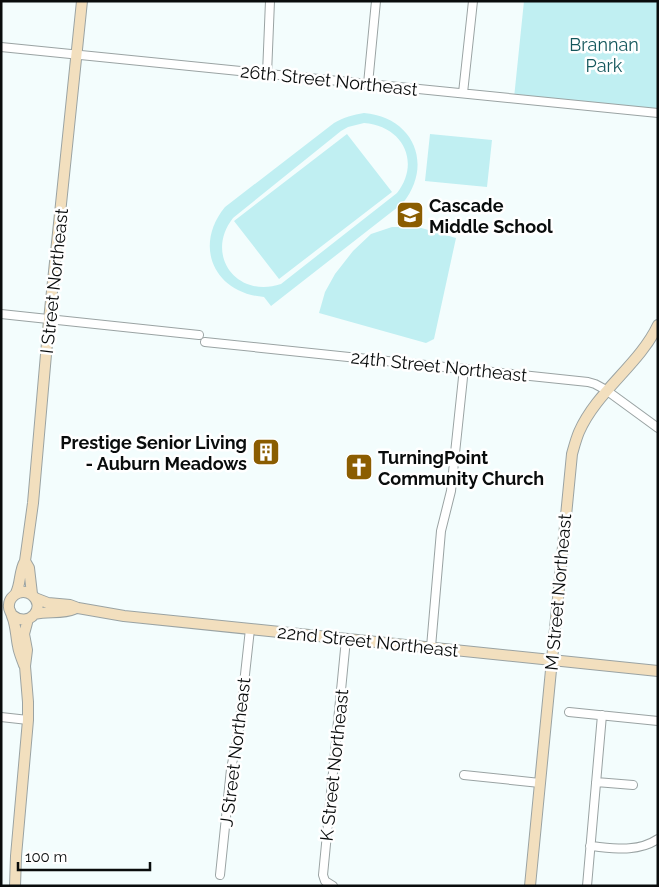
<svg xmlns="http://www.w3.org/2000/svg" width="659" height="887" viewBox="0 0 659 887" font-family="Raleway,sans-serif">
<rect width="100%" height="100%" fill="#f3fdfd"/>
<path fill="#c0eff2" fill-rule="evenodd" d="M524,1H658V113L514,98Z
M364,113C413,117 434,164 403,203L271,306L264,297C214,293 193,246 225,207L334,123C344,117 353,115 364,113ZM364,123C403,126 421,162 397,193L281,284C237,299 204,255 233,218L341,131L348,127Z
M347,134L392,192L279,279L234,221Z
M430,134L492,140L487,187L425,181Z
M392,227H418L456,238L434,339L426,343L319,313L325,292L335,274L353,251L371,234Z"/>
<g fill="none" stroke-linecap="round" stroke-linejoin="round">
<g stroke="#9aa3a3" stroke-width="10">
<path id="street" d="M1,47L658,113
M267,74L270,1
M368,84L376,1
M463,93L473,1
M1,314L199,335
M205,342L588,382L595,384L606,390L658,428
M431,647L441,531L451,491L464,368
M569,712L658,721
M1,717L28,720
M464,775L540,783
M596,782L633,785
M590,846C613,848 637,853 658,839
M220,875L231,769L239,729L250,629
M333,886L325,881L323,875L346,639
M587,886L602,715"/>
</g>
<g stroke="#9aa3a3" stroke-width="12">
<path id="secondary" d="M25,561L29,568L32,594
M16,593C21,583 19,571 25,561L33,503L49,320L82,1
M35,598L48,603L70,605L78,608L124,616L658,671
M35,614C48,611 63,614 74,609
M12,615C29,629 47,607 32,595C28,592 23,591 18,593C13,595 9,600 9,605C8,610 11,611 12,616C16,625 16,637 18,646C19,653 22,659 24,665
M15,886L16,856L28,720V702L25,666L27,650L24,634L28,619
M530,886L572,454C574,447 576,439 579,432C597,391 639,365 658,325"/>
</g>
<use href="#street" stroke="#fff" stroke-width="8"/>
<use href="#secondary" stroke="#f2dfbe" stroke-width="10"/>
</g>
<defs>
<g id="school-square" transform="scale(1.4375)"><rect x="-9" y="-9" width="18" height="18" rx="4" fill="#8b5d01" stroke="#fff"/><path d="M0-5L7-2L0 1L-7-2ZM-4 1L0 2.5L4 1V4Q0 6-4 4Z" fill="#fff"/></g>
<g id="building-square" transform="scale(1.4375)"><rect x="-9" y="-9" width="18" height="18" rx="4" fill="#8b5d01" stroke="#fff"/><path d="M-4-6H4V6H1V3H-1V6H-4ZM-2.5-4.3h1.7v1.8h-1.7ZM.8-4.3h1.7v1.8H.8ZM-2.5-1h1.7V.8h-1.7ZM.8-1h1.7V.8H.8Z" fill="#fff"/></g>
<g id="church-square" transform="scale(1.4375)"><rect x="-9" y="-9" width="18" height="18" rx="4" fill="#8b5d01" stroke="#fff"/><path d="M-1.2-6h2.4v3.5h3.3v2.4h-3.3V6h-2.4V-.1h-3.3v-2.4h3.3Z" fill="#fff"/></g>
</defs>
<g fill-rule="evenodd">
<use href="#school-square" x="410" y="215"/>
<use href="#building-square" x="266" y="452"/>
<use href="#church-square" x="359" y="467"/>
</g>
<g text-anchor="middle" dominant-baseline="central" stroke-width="5" stroke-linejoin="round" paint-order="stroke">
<g font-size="18" fill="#14575c" stroke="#fff">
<text x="604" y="44">Brannan<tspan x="604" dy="21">Park</tspan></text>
</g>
<g font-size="18" fill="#090c0c" stroke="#fff">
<text transform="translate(329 80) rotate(6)">26th Street Northeast</text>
<text transform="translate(54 281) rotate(-84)">I Street Northeast</text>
<text transform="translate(439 366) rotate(6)">24th Street Northeast</text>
<text transform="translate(558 592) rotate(-85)">M Street Northeast</text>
<text transform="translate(368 641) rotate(6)">22nd Street Northeast</text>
<text transform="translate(235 752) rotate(-83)">J Street Northeast</text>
<text transform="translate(334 765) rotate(-84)">K Street Northeast</text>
</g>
<g font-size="18" font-weight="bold" fill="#090c0c" stroke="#fff" text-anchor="start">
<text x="429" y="205">Cascade<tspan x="429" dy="21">Middle School</tspan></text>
<text x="247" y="442" text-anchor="end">Prestige Senior Living<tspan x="247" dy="21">- Auburn Meadows</tspan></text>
<text x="378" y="457">TurningPoint<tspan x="378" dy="21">Community Church</tspan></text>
</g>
</g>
<rect width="659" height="887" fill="none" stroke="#090c0c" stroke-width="5"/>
<path d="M18 862v8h132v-8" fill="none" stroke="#090c0c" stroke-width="2.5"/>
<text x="25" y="862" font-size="15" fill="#090c0c" stroke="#ffffff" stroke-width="4" paint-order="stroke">100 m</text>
</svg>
